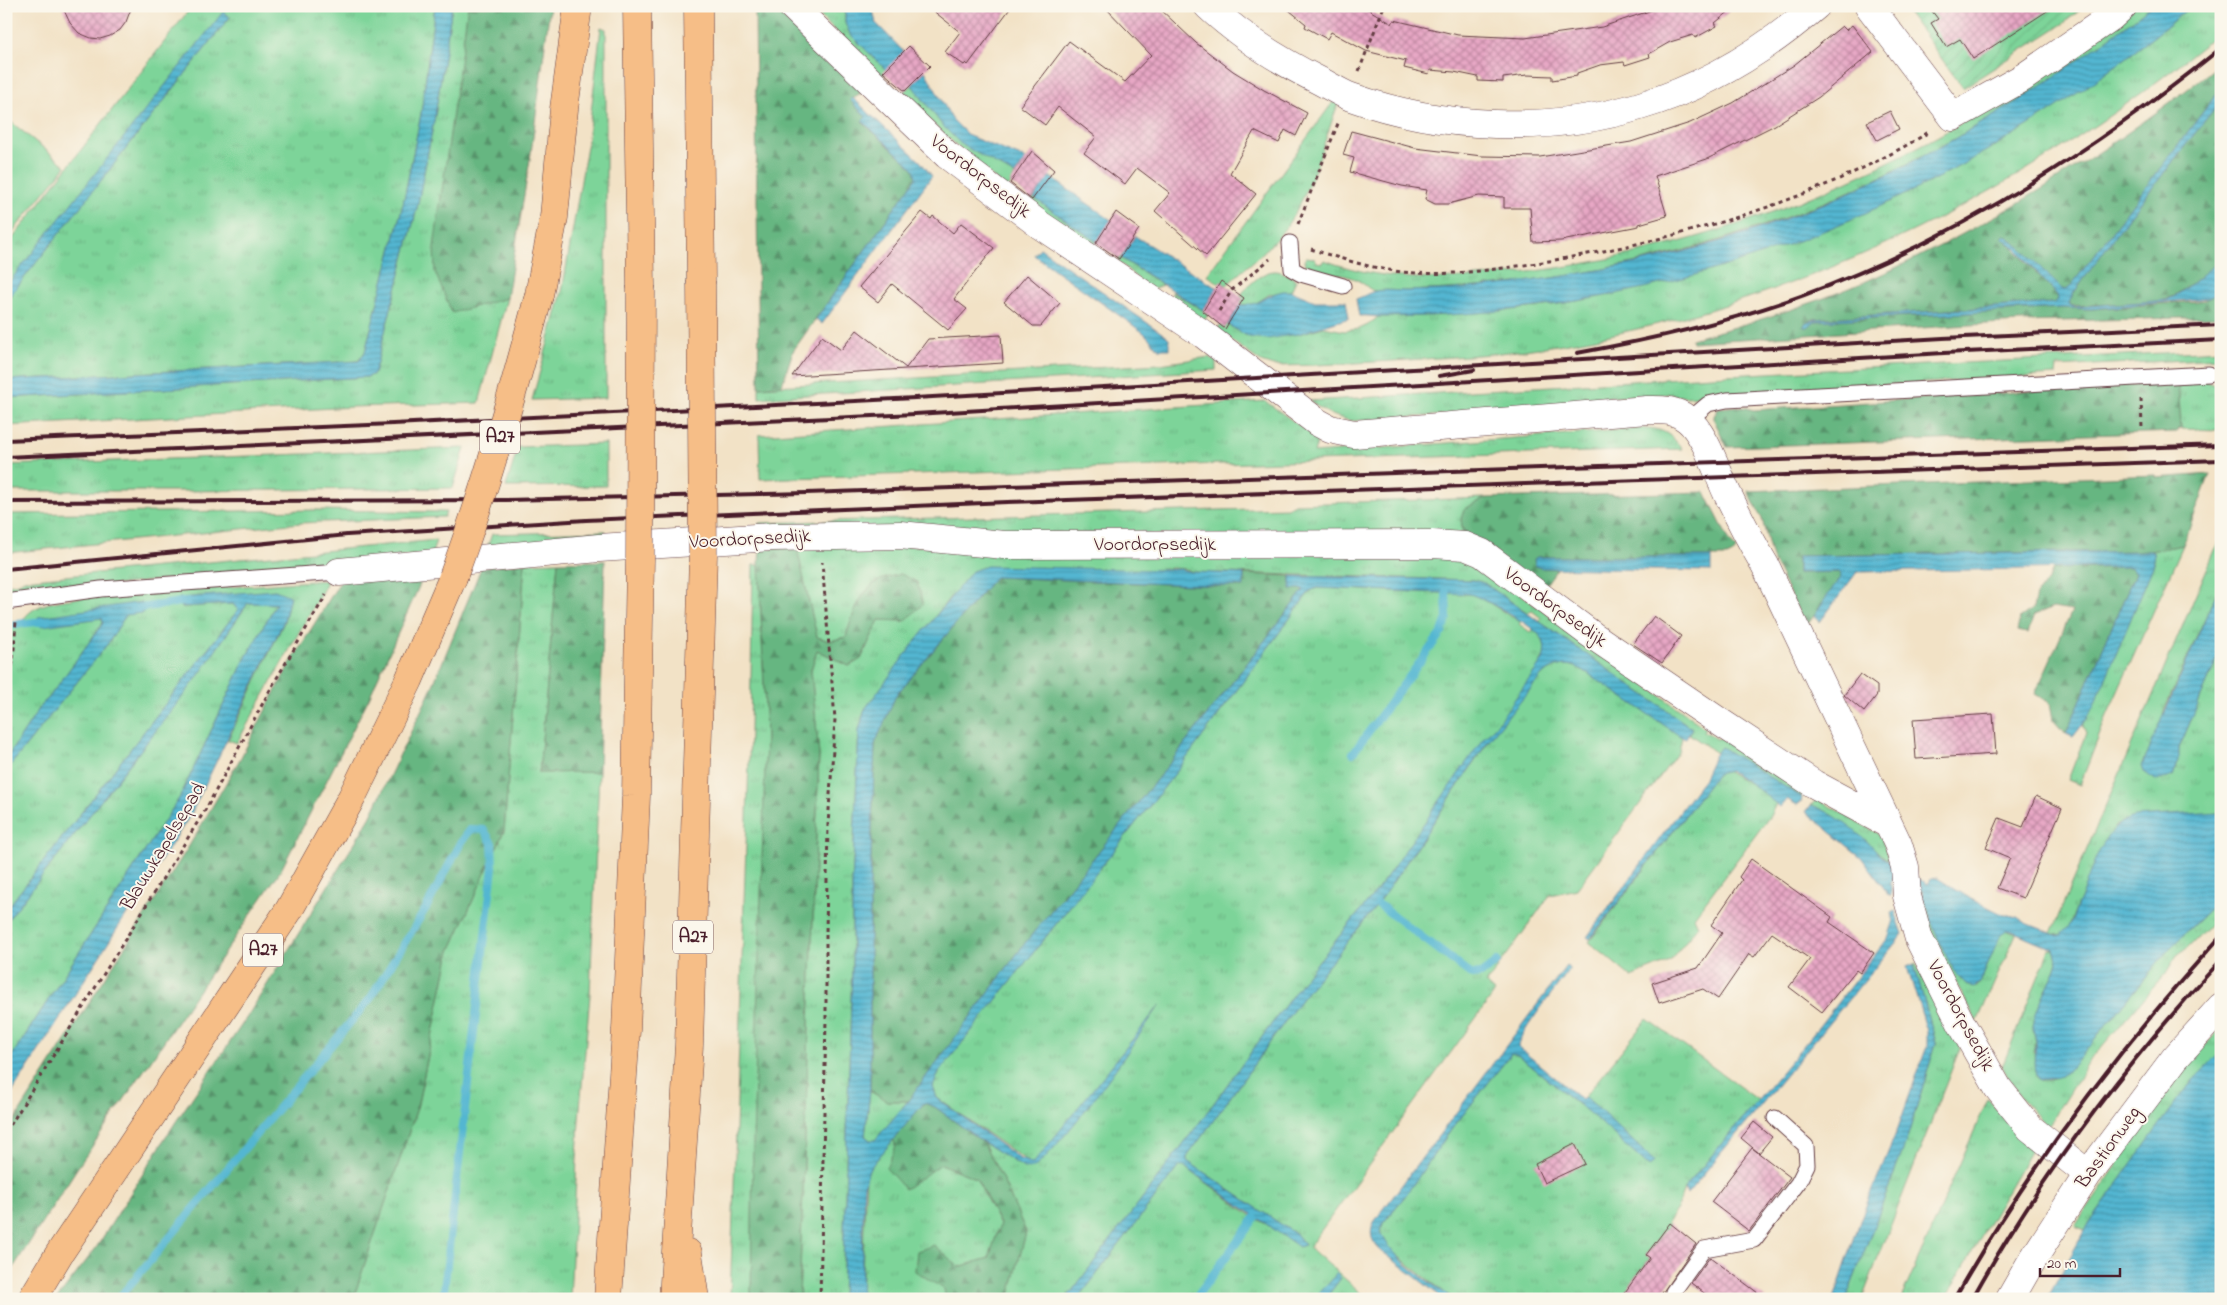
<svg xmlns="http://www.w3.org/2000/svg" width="2227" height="1305" viewBox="0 0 2227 1305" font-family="'Indie Flower',sans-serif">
<defs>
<pattern id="grass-tufts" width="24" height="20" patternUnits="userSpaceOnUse" patternTransform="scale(1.25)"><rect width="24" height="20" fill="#7dd499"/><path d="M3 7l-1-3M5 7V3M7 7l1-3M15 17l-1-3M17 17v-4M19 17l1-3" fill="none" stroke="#6eb684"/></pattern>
<pattern id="forest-firs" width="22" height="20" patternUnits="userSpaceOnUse" patternTransform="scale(1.25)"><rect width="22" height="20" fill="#66b681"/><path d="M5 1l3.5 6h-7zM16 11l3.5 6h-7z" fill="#56936a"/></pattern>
<pattern id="garden-furrows" width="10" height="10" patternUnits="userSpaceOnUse" patternTransform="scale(1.25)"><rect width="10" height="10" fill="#7dd499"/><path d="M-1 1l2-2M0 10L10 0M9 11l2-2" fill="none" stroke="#6eb684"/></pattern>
<pattern id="water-rules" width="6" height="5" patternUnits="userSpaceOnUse" patternTransform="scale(1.25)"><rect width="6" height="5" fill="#52b6d1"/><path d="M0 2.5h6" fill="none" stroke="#4693aa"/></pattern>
<pattern id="building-cross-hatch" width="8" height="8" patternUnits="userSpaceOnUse" patternTransform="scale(1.25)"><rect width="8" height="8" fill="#e7a7c5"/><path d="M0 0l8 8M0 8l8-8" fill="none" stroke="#bd87a0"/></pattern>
</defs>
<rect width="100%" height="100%" fill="#fbf7ec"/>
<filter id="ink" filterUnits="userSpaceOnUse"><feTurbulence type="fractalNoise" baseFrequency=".02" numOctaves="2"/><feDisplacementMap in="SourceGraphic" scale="10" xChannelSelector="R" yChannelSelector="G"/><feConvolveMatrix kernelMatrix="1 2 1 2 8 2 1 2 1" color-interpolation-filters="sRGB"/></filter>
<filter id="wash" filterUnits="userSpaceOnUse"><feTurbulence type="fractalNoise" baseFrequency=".0096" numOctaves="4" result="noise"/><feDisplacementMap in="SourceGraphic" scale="20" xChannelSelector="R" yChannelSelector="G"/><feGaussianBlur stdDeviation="1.12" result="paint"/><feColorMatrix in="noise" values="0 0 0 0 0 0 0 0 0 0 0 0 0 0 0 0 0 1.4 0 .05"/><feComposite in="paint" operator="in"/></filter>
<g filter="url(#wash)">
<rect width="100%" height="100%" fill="#f2e2c6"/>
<path fill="url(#grass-tufts)" stroke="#647a62" d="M192,6H435L421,114L403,204L365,352L358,361L6,380V301L230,17L6,286V247Z
M452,6H468L454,114L452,312L507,298L479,403L352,407L6,426V398L367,377L374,374L417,208L435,116Z
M814,6H845V23L850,34L886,70L882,77L815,11Z
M2135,6H2151C1958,158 1754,256 1507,284C1472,288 1438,290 1402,291C1394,291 1383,293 1375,291C1369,290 1365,284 1359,281C1346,274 1326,272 1311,269V266L1306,265L1304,261L1306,257L1315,258L1316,262L1322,263L1324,260C1391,285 1458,280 1528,272C1690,252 1843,194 1982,111C2000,101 2017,88 2033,77C2067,53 2101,30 2135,6Z
M2191,6H2221V31C2019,199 1786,313 1525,350C1481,356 1436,358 1392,361C1352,363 1313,366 1273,366L1261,362L1217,330C1228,313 1252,271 1275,271C1283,271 1290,276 1296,280L1291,291L1270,294L1255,304L1240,305L1228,325L1249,337L1255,338L1298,334L1324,327L1344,331L1359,329L1368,325L1378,317C1441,315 1504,313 1565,303C1798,264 2012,158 2191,6Z
M601,27L606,29V398L532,400L562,292L587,146Z
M912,85L943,126L961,144L1015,175L1007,190L900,95Z
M1333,102L1338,104C1323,144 1311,192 1286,227C1267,252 1250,263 1229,283C1219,292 1212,309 1204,321L1173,302L1172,292L1203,310L1220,284L1207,275Z
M1034,198L1097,242L1095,245L1028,202Z
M1121,258L1162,285L1150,290L1117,260Z
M2221,350V358L2057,367L2056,375L1685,397L1669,394L1599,398L1563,407L1353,421C1336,418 1324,412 1310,401L1728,375Z
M1210,357L1216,362V370L759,398V387L1160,364Z
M2202,379L2221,388V430L2181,429L2178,381Z
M1265,401L1318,439L1314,453L1648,428C1664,429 1673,436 1682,449L760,479L759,435Z
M606,444V486L506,487L518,447Z
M465,448L453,488L186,491H6V465Z
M1486,498L1464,509L1461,519L1464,539L759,530V523L1287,508L1294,504Z
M317,510L446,512L444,517L300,523L6,553V514Z
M606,531L605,544L486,551L492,534Z
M2221,536V586L2213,600L2164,711L2176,770L2179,748L2221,650V812L2116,825L2098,854L2069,927L2062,936L2051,933Z
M436,540L432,554L216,574L6,597V585L19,583L24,580Z
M796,544L1467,555L1705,728L1703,731L1717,739L1721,738L1807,792V796L1798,795L1722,748L1717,753L1689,734L1692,728L1539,621L1541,618L1531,610L1528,613L1484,583L1473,580L1192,572L1186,569L1172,568L950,597L865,709L859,730L852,885V969L842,1299H799L819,755L811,670L817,650L849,666L861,659L879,620L905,621L901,574C890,577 877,579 869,588C857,600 851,621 846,637L830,641L817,637Z
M2183,545L2106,718L2080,785L2068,780L2086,733L2083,726L2154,564L2153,552L2150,551Z
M558,562L539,773L599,772L590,995L579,1119L570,1299H353L417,1108L450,951L504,831L525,563Z
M753,565H759L766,736L751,1299H730L750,732Z
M327,580L325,586L237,743L228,740L284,622L290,596L180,598L181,607L233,604L238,610L6,910V771L109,642L126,615L142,602L76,620L102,618L103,623L48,699L43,703L6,759V624L10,627L21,625C28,603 59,601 78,598Z
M1317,588L1470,594L1480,597L1512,617L1522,621L1519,624L1530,632L1533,629C1540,635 1546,642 1545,652C1544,665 1505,712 1496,726L1501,725L1542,675C1557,664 1567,662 1583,670L1682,737L1679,751L1577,889L1550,895L1486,984L1495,992L1309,1247L1368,1299H1325L1341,1278L1332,1280L1313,1299H1078L1179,1166L1185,1167L1255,1218L1305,1245L1297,1235L1187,1161V1157L1302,998L1378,904L1486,745L1489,740L1485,737L1376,892L1308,974L1203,1118L1066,1299H1009L1026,1232L1002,1178L983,1142L1024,1168L1035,1167L937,1098L933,1087L939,1072L1177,771L1310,591Z
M248,603H272L276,604L245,659L180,797L6,1065V922L194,682Z
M1726,771L1751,784L1775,802L1776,804L1770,816L1694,917L1698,926L1670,961L1631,977L1589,942L1717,774Z
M1817,799L1877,833L1882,839L1890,860C1881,857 1876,849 1868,843C1851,828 1832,812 1811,805Z
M1916,890L1922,892L1921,896C1928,902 1929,913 1932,921C1936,935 1955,976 1966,984C1969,987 1972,987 1977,987L1980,983L2000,936L2006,930L2016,934L1977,1022L1923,921Z
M2221,898V914L2188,948L2177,955L2166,973L2091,1059L2063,1104L2061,1103L2048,1128L2019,1095L2002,1067L2049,950L2054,949L2058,962L2056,969L2037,1012L2033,1029L2036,1044L2034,1052L2036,1077L2039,1080L2044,1081L2058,1078L2075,1064L2168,950Z
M1916,963L1960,1048L1862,1299H1846L1905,1145L1936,1043L1914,964Z
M1647,1019L1758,1100L1684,1189L1677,1209L1667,1223L1669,1224L1646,1255L1650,1258L1620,1299H1453L1394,1253L1386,1243L1380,1232L1383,1223L1405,1196L1451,1130L1511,1054L1519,1056L1580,1106L1585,1096Z
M2221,1028V1052L2193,1080L2085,1230L2075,1226L2182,1071Z
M870,1091L887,1101H908L875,1141L870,1140L865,1136Z
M1988,1099L2031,1150L1945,1299H1901Z
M893,1139L896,1146L976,1178L1000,1225L989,1258L959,1267L945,1290L946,1299H861L866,1177L869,1169Z"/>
<path fill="url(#forest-firs)" stroke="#586a56" d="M468,6H550L531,153L507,298L452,313L435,272L434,247Z
M755,6H771L864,91L850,100L866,117L862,122L914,169L916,178L793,351L782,385L759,387Z
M2221,63V88L2070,287L2066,290L2062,289L2021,248L2002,236L2057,295L2058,300L2053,303L1813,319L1809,322V324L1815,321L2062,308L2091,309L2198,301L2205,300L2221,291V317L2019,322L1692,342L1691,339C1759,321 1828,300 1891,270C2008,215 2120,144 2221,63Z
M2221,100V261C2200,274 2183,295 2159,302L2071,306L2069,301L2073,294L2117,233Z
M2178,381L2181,429L2177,430V432L1727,447L1714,420V416L1718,408L1738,406L1754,410Z
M2210,474L2183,545L2150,551L1798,556V573L1840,572L1842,576L1806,627L1772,558L1762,519L1748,491L2156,475V478Z
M1705,492L1730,542L1736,549L1733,554L1727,557H1537L1541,568L1557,569L1542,590L1464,539L1461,519L1464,509L1486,498Z
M796,544L817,637L830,641L846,637C851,621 857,600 869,588C877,579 890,577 901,574L917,582L923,604L905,621L879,620L861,659L849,666L817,650L811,670L819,755L799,1299H751L753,1143L766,736L759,561L760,550Z
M605,561L599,772L539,773L558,562Z
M525,563L504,831L450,951L417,1108L353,1299H57L96,1248L175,1123L247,1017L368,821L431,690L481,568Z
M2131,567L2135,573L2066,734L2053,720L2050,703L2035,694L2072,611L2053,608L2034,615L2028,633L2017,631L2020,618L2033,608L2036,595L2049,579L2053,569Z
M425,573L369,698L281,870L76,1170L6,1279V1135L21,1110L189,846L240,759L288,667L341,580Z
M1244,574L1291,576V583L1303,591L1170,763L1025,943L908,1101H887L870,1091V885L875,744L896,695L995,577L1243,587Z
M924,1103L935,1107L983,1142L1002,1178L1026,1232L1009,1299H946L944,1289L915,1271L917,1251L934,1245L959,1267L989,1258L1000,1224L976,1178L941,1164L905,1189L886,1168L896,1146L893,1139Z"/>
<path fill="url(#garden-furrows)" stroke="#647a62" d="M1908,6H2085L2064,23L1963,88L1905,9Z"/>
<path fill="#7dd499" stroke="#647a62" d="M6,118L66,166L6,240Z"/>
<path fill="url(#water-rules)" stroke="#4e6a7e" d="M435,6H452L435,116L417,208L374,374L367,377L6,398V380L359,361L365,352L403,204L421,114Z
M845,6H872L876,23L904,52L886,70L850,34L845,23Z
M2151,6H2191C2013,157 1796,268 1564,303C1519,310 1473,314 1427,316C1412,316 1397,317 1382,317C1374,317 1367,315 1359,316L1356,299C1363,297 1369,292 1376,291C1385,289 1396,291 1406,291C1426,290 1447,290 1467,288C1520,284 1573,275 1626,265C1820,226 1997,127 2151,6Z
M223,12L230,17L6,301V286Z
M925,71L952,119L969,136L1026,159L1015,175L961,144L943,126L912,85Z
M2221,88V100L2117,233L2073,294L2069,303L2071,306L2075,307L2167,300C2186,292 2202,272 2221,261V291L2209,298L2091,309L2062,308L1815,321L1808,327H1803L1806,322L1817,319L2053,303L2058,300L2057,295L2017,250L2002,237L2005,235L2021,248L2062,289L2066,290L2070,287Z
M853,98L920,161L932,176L822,324L816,319L916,178L914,169L862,121L866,117L850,100Z
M1049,176L1111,220L1097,242L1034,198Z
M1135,236L1217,288L1203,310L1121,258Z
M1040,248L1169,338V349H1159L1144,333L1034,255Z
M1283,291H1291L1315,301H1346L1349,318L1298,334L1267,339L1249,337L1228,325L1240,305C1261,306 1264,295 1283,291Z
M2150,551L2153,552L2154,564L2098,697L2087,719L2073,737L2066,734L2135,573L2131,567L1857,572L1820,622L1814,615L1841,576L1840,572L1798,573V556Z
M1537,557H1712V571L1541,568L1535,566L1534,559Z
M987,566L1164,570L1180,569L1192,572L1244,574V587L995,577L896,695L875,744L870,885V1091L865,1136L870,1140H875L908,1101L1025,943L1170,763L1303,591V589H1291V576L1473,580L1484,583L1692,728L1686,738L1680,736L1583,670C1567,662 1557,664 1542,675L1489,740L1378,904L1302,998L1187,1157V1161L1297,1235L1305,1245L1299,1247L1185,1167L1179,1166L1078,1299H1066L1203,1118L1308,974L1376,892L1482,740L1496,725L1543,660C1545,652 1546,644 1541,637C1534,626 1483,598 1470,594L1317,588L1310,591L1177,771L939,1072L933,1087L937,1098L1020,1159L1033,1164L1160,1005C1122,1060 1082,1121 1035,1168H1024L983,1142L935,1107L924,1103L869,1169L864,1186L861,1299H842L852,969V885L859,730L865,709L914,643L972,571Z
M2221,586V650L2179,748V761L2173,776L2157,781L2144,772L2142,766L2213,600Z
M275,590L290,596L284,621L191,814L6,1102V1065L180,797L245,659L276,604L248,603L194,682L6,922V910L238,610L233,604L181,607L179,598Z
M142,602L143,613L126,615L109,642L6,771V759L43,703L48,699L103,623L102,618L42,626L37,623L38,617Z
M1721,747L1798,795L1802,797L1801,802L1797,805L1787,799L1780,807L1751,784L1730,771L1717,774L1590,939L1587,937L1703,780L1714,756Z
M1811,805C1833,812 1853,829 1870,844C1875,848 1879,855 1884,858C1898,867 1913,876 1928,884L1931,879L1937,878L1968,897L2000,913L2017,917L2026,923L2059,936H2062V933C2072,926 2073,917 2077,907C2089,879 2101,824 2134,817L2221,812V898L2168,950L2075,1064L2058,1078L2039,1080C2032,1073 2034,1056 2036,1047C2037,1041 2033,1034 2033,1027C2035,1008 2048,987 2056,969L2058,962L2054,949L2012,931L2006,930L2000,936L1980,983L1974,988C1955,983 1939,941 1932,923C1929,914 1928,905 1922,897L1924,892L1897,878L1891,882V895H1889L1861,857L1806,812Z
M1895,911L1903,934L1687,1194L1684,1189L1813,1034L1888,938L1893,923L1891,913Z
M1914,964L1936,1043L1905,1145L1846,1299H1834L1861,1218L1898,1128L1927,1046V1031L1907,967Z
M1566,966L1570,969C1561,982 1517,1036 1518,1047L1582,1100L1586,1097L1654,1161L1649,1167L1600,1122L1519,1056L1511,1054L1451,1130L1405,1196L1383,1223L1381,1232C1393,1261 1428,1280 1453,1299H1444L1379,1249C1371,1240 1369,1233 1374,1222Z
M2221,1052V1299H2047L2085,1230L2158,1127L2193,1080Z
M1336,1273L1341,1278L1325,1299H1313L1332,1280Z"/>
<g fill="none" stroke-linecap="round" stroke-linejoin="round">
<path stroke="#52b6d1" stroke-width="8" d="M133,609L188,601
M6,625L47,621
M1353,753L1442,632L1447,618L1446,592
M1378,904L1472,975L1481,974L1497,962
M1196,1297L1255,1218
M118,1299L370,999L426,908L462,841L471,829L484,830L492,843L493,867L443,1299"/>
</g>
<g id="blocks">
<path fill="url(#building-cross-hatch)" d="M62,6H132L126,22L120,30L110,36L100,39L91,38L79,33L70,23Z
M927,6H1012L968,65L966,63L964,65L945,52L960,32Z
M1104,6H1157L1196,43L1233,71L1264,90L1307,113L1296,136L1285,130L1279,143L1254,131L1230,173L1256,194L1206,256L1155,211L1170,193L1137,168L1125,184L1084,153L1096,137L1058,107L1045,125L1020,106L1069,41L1125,82L1151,55Z
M1284,6H1363L1392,24L1394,20L1458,35L1525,38L1602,27L1664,6H1736L1715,23L1717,26L1695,38L1693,35L1670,42L1649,54L1650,57L1625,65L1624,62L1600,65L1577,73V76L1565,78L1552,80V76L1527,75L1503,78V82L1478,81V77L1454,72L1430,70L1429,74L1404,68L1406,61L1366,51L1331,32L1327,39L1305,27L1306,24Z
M1928,6H2055L1973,59L1960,39L1946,47L1931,23L1938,19Z
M1852,25L1873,52L1819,97L1775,125L1707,159L1655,176L1667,216L1639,224V226L1561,241L1533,242L1530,208H1504V197L1479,196L1448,204H1435L1425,199L1427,190L1402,186L1350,172L1354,158L1343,155L1351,131L1415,148L1482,156L1540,157L1631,142L1690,123L1733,103L1794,65L1842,26L1846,30Z
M909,46L930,66L905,91L883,72Z
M1890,111L1899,129L1877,140L1867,122Z
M1032,151L1054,170L1032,200L1010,183Z
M922,212L931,219L933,216L953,233L961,223L994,248L954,299L967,309L948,330L892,284L878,302L859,287Z
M1116,212L1139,229L1119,259L1096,243Z
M1027,275L1060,303L1041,326H1033L1004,302Z
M1221,281L1244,298L1225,329L1203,311Z
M857,330L906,368L928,339L1001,335L1003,363L792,376L822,336L841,350Z
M1654,616L1681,636L1662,663L1633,644Z
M1860,674L1877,686V695L1864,712L1844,695Z
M1993,714L1996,754L1916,759L1913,719Z
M2036,796L2062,808L2023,898L1997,888L2010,858L1986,848L1999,818L2023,827Z
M1751,859L1832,917L1829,922L1874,953L1860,973L1856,970L1822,1012L1789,987L1810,959L1772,933L1754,957L1749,954L1718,999L1703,989L1659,1003L1652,983L1698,968L1722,933L1711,925L1742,880L1739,877Z
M1754,1122L1772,1137L1759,1153L1741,1138Z
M1575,1144L1585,1164L1544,1183L1535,1164Z
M1752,1148L1790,1177L1749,1231L1711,1202Z
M1670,1223L1696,1244L1658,1299H1620L1650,1258L1646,1255Z
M1710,1257L1766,1299H1712L1691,1283Z"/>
</g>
</g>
<g filter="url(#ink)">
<use href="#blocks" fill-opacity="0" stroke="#633c42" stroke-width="1"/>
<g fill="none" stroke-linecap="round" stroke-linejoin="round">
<g stroke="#633c42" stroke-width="17">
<path id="service" d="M1290,243L1292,269L1301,274L1343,286
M1689,420L1708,404L1727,400L2209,374
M6,602L101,589L339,572
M1673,1292L1704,1249L1754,1240L1798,1183L1807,1165L1806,1146L1775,1118"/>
</g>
<g stroke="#633c42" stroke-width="29">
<path id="minor" d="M792,6L947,155L1040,225L1203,334L1317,422L1330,429L1354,434L1647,410C1661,410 1675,409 1687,419C1705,433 1717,472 1727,493C1739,518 1751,542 1765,565L1898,844L1905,867L1907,896L1919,939L1961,1023L1998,1088L2030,1128L2088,1174
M1208,6C1241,37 1280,61 1320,81C1330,86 1340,93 1351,97C1441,129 1548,134 1640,106C1705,87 1765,50 1816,6
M1869,6L1953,117L2024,77L2111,17L2123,6
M339,572L599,548L772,537L900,535L1004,545L1432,544L1465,546L1482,553L1592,635L1720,722L1814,784L1888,824
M2010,1299L2030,1264L2088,1174L2175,1058L2221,1007"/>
</g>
<g stroke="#633c42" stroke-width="29">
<path id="motorway" d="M637,6L641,286
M698,6L701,281
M539,295L554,217L564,109L578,6
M688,1253L695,1299
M32,1299L59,1254L289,910L352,797L409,680L453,577
M608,1299L626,1030L636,796L640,559
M673,1299L689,1045L703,554"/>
</g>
<path stroke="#633c42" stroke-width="3" stroke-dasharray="4 4" stroke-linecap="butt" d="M1359,71L1384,6
M1298,224L1339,121
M1311,249C1341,259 1371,268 1402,272C1450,277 1501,269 1549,261C1680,239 1815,202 1929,132
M1219,311L1232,290L1270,259
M2141,399L2142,429
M6,681L13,663L16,621
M6,1132L207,807L271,688L326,595
M820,1299L826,1019V933L828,825L835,719L822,562"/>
<use href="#service" stroke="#fff" stroke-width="15"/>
<use href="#minor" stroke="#fff" stroke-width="28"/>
<use href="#motorway" stroke="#f6be87" stroke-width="28"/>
<path stroke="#4a1f2b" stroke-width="4" d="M1577,353C1654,339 1730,322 1804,295C1956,239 2095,150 2221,48
M1439,376L1474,370
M6,440L393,424L915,398L1943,338L2221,325
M6,457L915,414L1944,353L2221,340
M6,502L506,500L806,493L2221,445
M6,569L347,535L586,520L1007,502L2221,460
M1954,1299C2029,1167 2119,1048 2221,936
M1972,1299C2040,1176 2126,1063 2221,960"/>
<g stroke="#633c42" stroke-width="29" stroke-linecap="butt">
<path id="motorway-bridge" d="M701,281L703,554
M640,559L641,286
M453,577C487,485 514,390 539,295"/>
</g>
<use href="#motorway-bridge" stroke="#f6be87" stroke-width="28"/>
</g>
</g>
<g text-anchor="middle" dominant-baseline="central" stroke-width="4" stroke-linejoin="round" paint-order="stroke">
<g fill="#fbf7ec" stroke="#7f6065" stroke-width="1">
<rect x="480" y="420.5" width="40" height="33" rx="4"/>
<rect x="673" y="920.5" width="40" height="33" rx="4"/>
<rect x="243" y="933.5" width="40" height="33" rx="4"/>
</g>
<g font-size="19" font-weight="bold" fill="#4a1f2b">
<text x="500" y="437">A27</text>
<text x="693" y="937">A27</text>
<text x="263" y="950">A27</text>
</g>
<g font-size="20" fill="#4a1f2b" stroke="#fbf7ec">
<text transform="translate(980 177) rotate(38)">Voordorpsedijk</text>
<text transform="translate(750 540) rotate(-3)">Voordorpsedijk</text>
<text x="1155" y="545">Voordorpsedijk</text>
<text transform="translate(1555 608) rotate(36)">Voordorpsedijk</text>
<text transform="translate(164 847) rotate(-59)">Blauwkapelsepad</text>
<text transform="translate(1960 1016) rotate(62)">Voordorpsedijk</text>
<text transform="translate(2109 1148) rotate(-54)">Bastionweg</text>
</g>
</g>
<rect width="2227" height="1305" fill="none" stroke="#fbf7ec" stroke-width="25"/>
<path d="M2040 1268v8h80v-8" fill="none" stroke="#4a1f2b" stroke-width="2.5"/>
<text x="2047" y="1268" font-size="15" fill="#4a1f2b" stroke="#fbf7ec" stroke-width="4" paint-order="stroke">20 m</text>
</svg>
